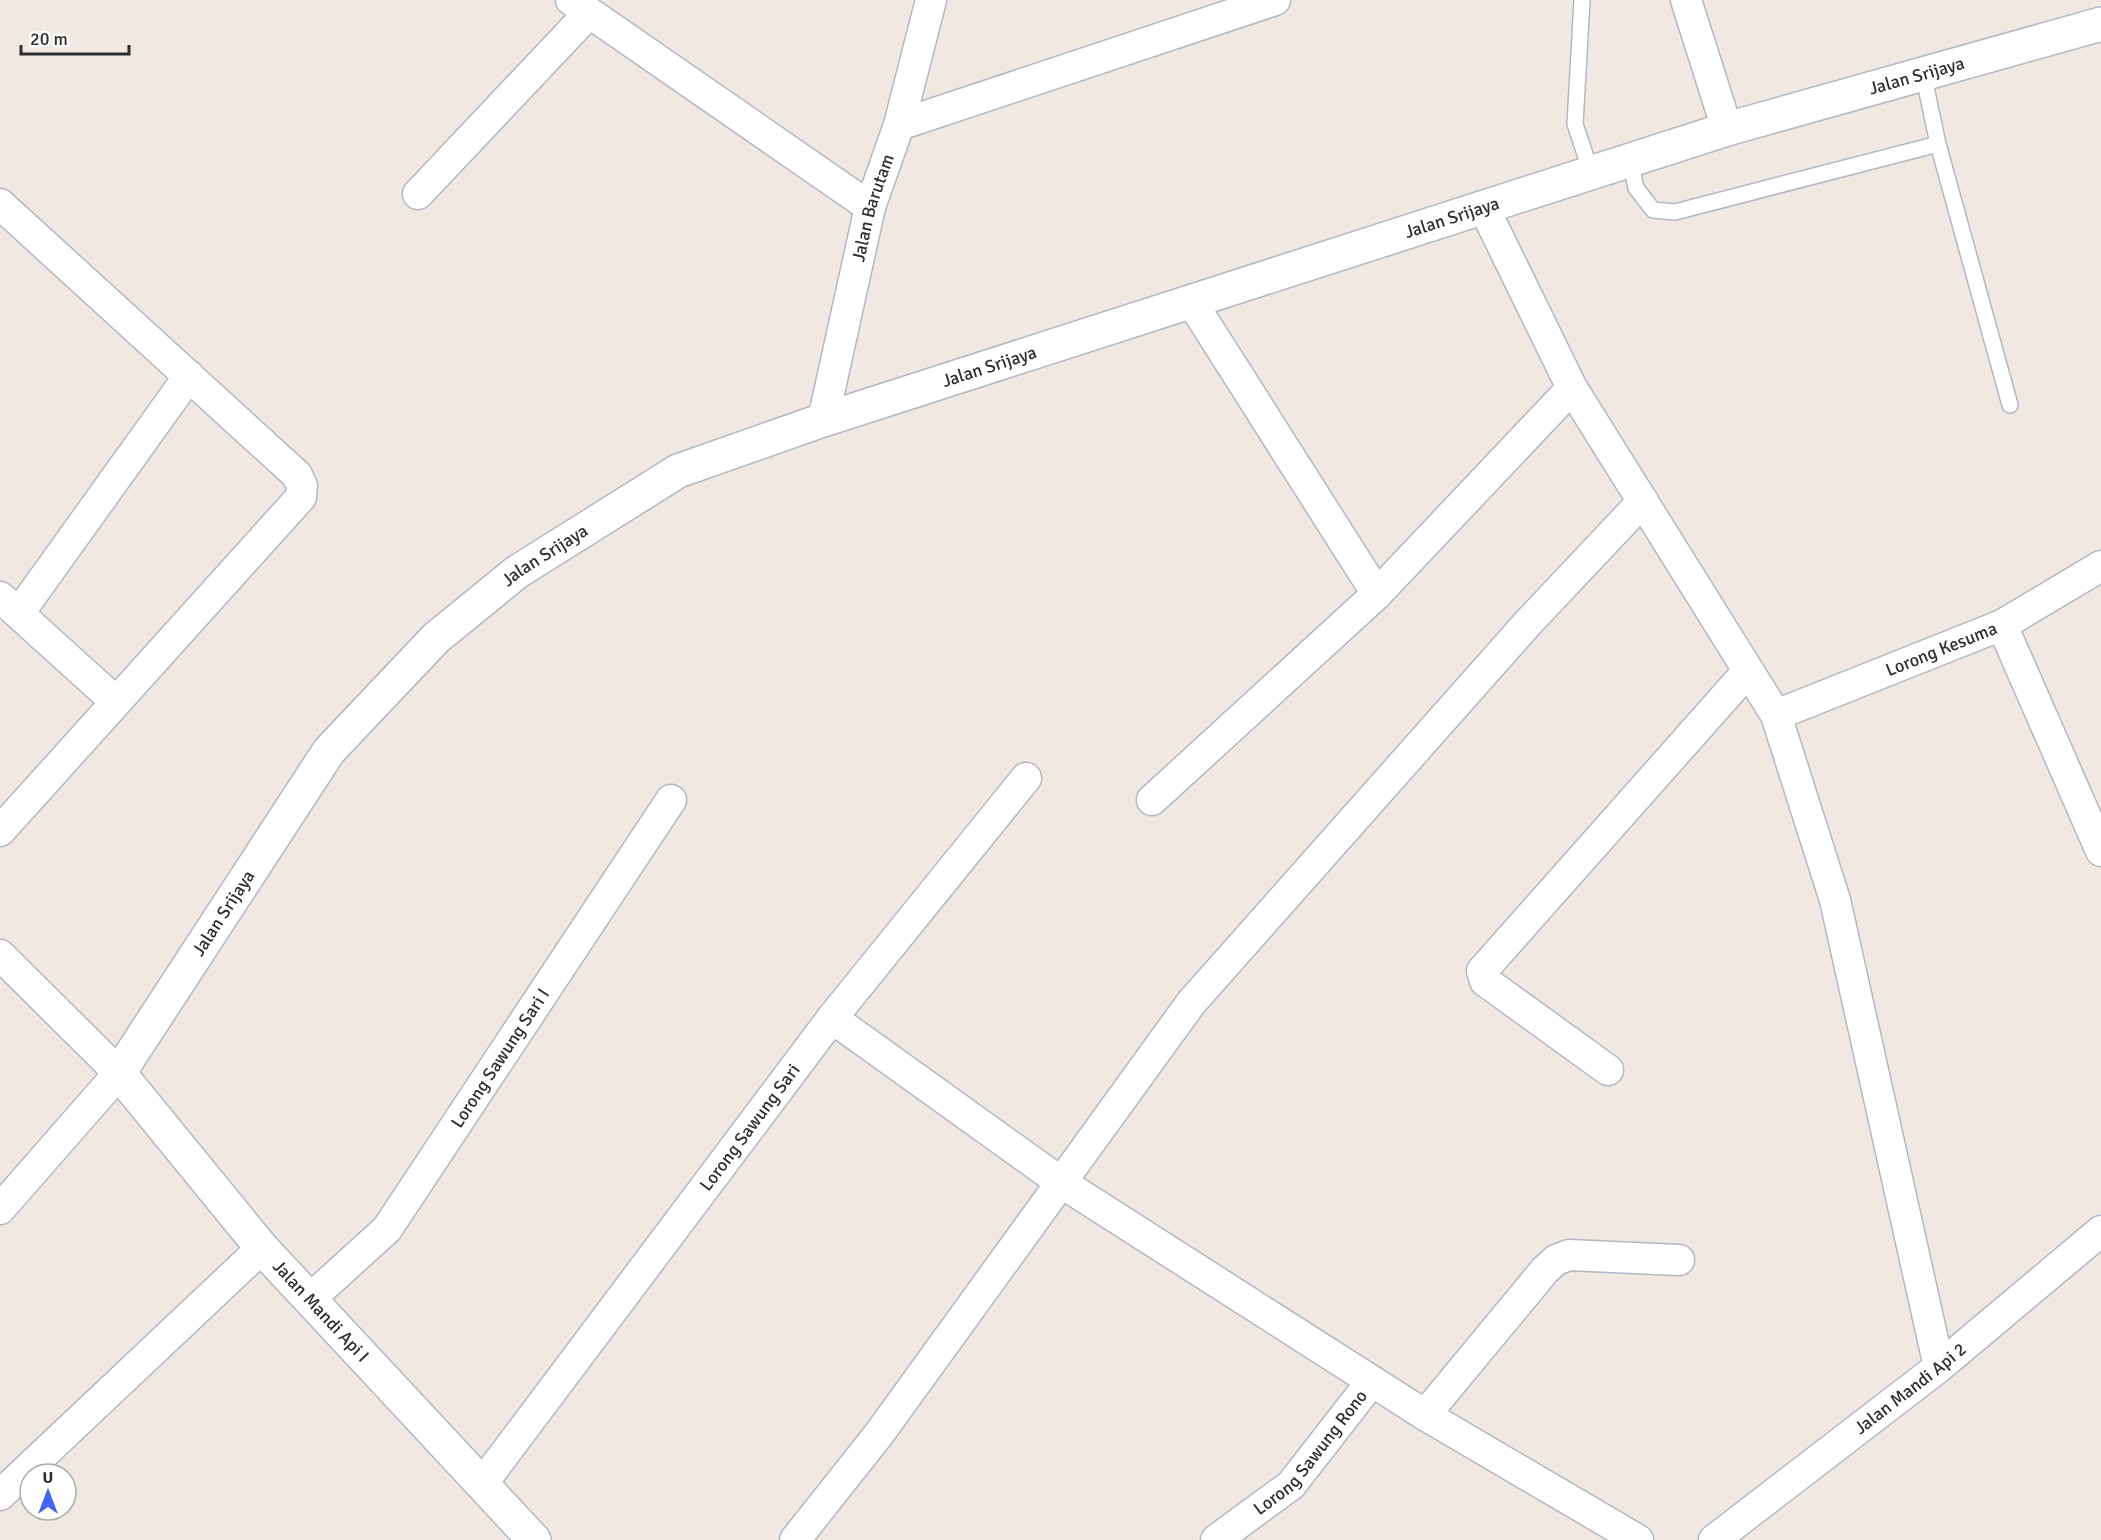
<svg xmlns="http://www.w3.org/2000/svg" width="2101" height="1540" viewBox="0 0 2101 1540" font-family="Signika,sans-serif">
<rect width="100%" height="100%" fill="#efe9e1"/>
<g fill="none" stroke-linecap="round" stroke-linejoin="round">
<g stroke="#b4b7c1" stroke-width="18">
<path id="service" d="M1582,0L1575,124L1591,172
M1923,73L1938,144L2010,405
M1630,160L1636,188L1653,210L1675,212L1938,144"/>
</g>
<g stroke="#b4b7c1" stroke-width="33">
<g id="minor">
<path d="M571,0L870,207"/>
<path d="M1686,0L1727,129"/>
<path d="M899,125L1275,0"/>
<path d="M418,194L589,13"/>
<path d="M0,204L297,475L302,486L301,497L0,831"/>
<path d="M1483,206L1572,388"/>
<path d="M1191,301L1377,594"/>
<path id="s1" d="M823,420L870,207L899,125L931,0"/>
<path d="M0,597L115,701"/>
<path d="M19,613L189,376"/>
<path d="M2002,625L2101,851"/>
<path id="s2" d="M1776,715L2002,625L2101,566"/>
<path d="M1152,800L1377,594L1572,388L1776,715L1835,900L1939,1367"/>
<path d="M0,955L119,1073L0,1209"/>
<path d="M832,1018L1062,1183L1425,1415L1638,1540"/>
<path d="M1608,1070L1485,981L1482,971L1748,671"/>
<path id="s3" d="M310,1299L387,1229L671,800"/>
<path d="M1425,1415L1545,1270L1556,1260L1569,1255L1679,1260"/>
<path id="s4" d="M482,1484L832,1018L1026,778"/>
<path d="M0,1495L262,1248"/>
<path d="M795,1540L879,1434L1191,1003L1527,624L1643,501"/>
<path id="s5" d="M1216,1540L1291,1485L1372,1381"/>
<path id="s6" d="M1714,1540L1939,1367L2101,1231"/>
</g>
</g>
<g stroke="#b4b7c1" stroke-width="36">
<g id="tertiary">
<path id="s7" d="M534,1540L262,1248L119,1073L329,751L436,638L517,572L678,471L823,420L1727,129L2101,24"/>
</g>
</g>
<use href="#service" stroke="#fff" stroke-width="15"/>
<use href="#minor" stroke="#fff" stroke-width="30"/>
<use href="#tertiary" stroke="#fff" stroke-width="33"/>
</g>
<g text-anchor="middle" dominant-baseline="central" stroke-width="4.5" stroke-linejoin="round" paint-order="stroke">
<g font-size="18" fill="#2e2e2e" stroke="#fff">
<text stroke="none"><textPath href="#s7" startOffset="2760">Jalan Srijaya</textPath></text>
<text stroke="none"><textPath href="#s1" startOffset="218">Jalan Barutam</textPath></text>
<text stroke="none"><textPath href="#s7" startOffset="2274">Jalan Srijaya</textPath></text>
<text stroke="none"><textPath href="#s7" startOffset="1788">Jalan Srijaya</textPath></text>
<text stroke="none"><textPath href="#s7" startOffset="1302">Jalan Srijaya</textPath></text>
<text stroke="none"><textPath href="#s2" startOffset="178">Lorong Kesuma</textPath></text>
<text stroke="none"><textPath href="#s7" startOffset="816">Jalan Srijaya</textPath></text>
<text stroke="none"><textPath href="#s3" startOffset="309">Lorong Sawung Sari I</textPath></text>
<text stroke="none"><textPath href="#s4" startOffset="446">Lorong Sawung Sari</textPath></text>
<text transform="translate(321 1311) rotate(47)">Jalan Mandi Api I</text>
<text stroke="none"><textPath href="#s6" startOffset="248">Jalan Mandi Api 2</textPath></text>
<text stroke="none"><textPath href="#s5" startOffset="130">Lorong Sawung Rono</textPath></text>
</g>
</g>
<g transform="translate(48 1492)"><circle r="28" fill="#ffffff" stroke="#ababab" stroke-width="1.5"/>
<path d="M0-4.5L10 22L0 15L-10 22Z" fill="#4264fb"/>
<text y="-9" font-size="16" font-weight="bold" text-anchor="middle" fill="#2e2e2e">U</text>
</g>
<path d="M21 45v9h108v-9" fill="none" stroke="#2e2e2e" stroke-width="3"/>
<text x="30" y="45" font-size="18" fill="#2e2e2e" stroke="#ffffff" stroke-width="4.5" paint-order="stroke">20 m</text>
</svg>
